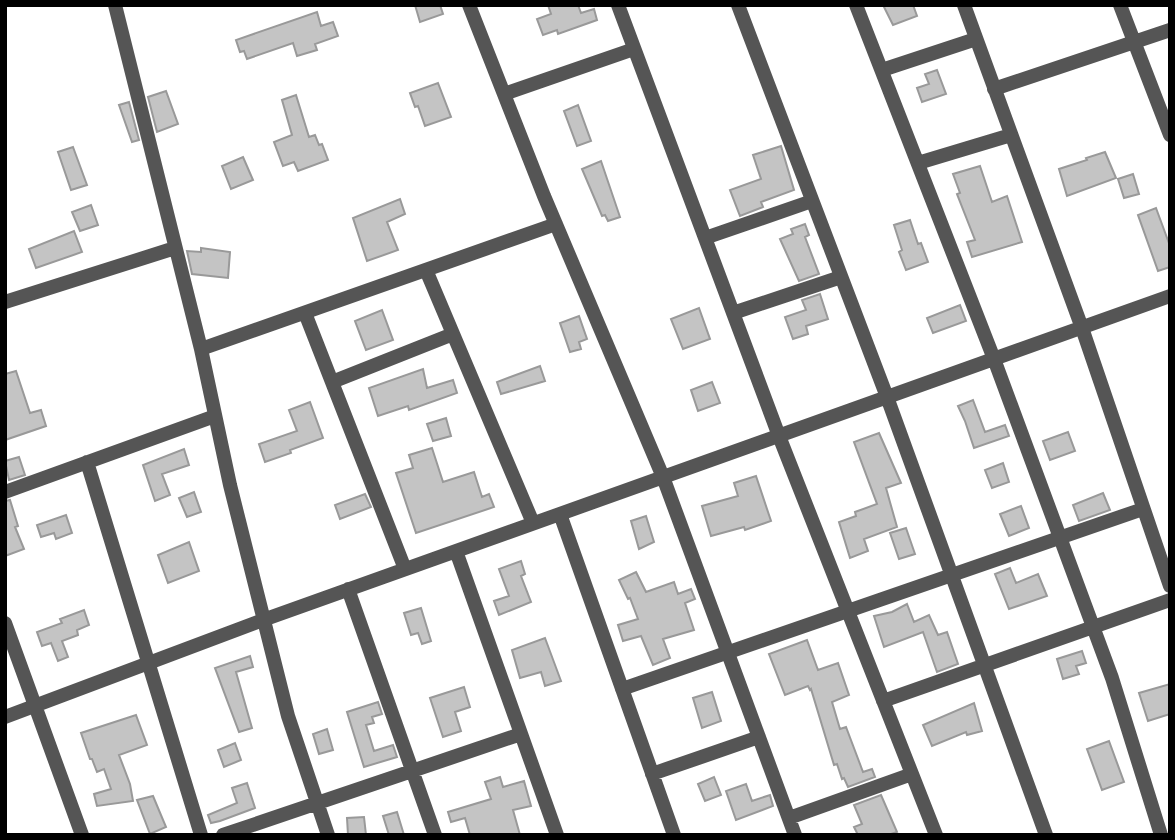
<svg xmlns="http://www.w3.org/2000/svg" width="1175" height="840" viewBox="0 0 1175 840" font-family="'DM Sans',sans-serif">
<rect width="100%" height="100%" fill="#fff"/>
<path fill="#c4c4c4" stroke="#999" stroke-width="2" d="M415,5H440L443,14L420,22Z
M548,5H578L581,13L594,9L597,20L558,34L557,30L543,35L537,19L551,14Z
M883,5H913L917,16L893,25Z
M317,12L321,26L333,22L338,36L315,44L317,50L297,56L293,43L247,59L244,51L240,52L236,40Z
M937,70L946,94L922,102L917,88L929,84L925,74Z
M438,83L451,117L425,126L418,106L415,107L410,93Z
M166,91L178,124L157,132L148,97Z
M296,95L309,137L315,135L319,145L322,144L328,160L298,171L294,162L283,166L274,142L292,135L282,100Z
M129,102L139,140L132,142L119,105Z
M578,105L591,141L577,146L564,111Z
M781,146L794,190L761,202L763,207L740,216L730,190L761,179L753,155Z
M73,147L87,185L71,190L58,152Z
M1105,152L1116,178L1067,196L1059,169L1087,160L1086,158Z
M243,157L253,180L231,189L222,166Z
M601,161L620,217L608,221L605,215L602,216L582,169Z
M980,166L992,202L1007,196L1022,242L972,257L967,242L975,240L957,194L960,193L953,174Z
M1133,174L1139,194L1124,198L1118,179Z
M400,199L405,214L387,222L398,250L367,261L353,218Z
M91,205L98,225L80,231L72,212Z
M1156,208L1170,246V267L1158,271L1138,215Z
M910,220L918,244L921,243L928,262L906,270L899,252L902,250L894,225Z
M805,224L809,235L805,237L819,274L799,281L780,239L793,234L791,229Z
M74,231L82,252L36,268L29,249Z
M201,248L230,252L228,278L192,274L187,251L201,252Z
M820,294L828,319L806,326L808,334L793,339L785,317L806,310L802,300Z
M960,305L966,321L933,333L927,318Z
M699,308L710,339L683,349L671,319Z
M382,310L393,340L366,350L355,321Z
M579,316L587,339L579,342L581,349L570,352L560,323Z
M540,366L545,381L501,394L497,382Z
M423,369L427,388L453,380L457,393L409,410L408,406L378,416L369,388Z
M16,371L30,413L41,410L46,426L5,440V374Z
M712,382L720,403L698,411L691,390Z
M973,400L985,432L1005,425L1009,436L974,448L965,421L958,406Z
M310,402L323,438L290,450L291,453L265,462L259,444L297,431L289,410Z
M446,418L451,436L433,441L427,424Z
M1068,432L1075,451L1050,460L1043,441Z
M879,433L901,483L886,488L897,527L864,539L868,551L850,558L839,522L856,516L855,512L877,504L854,442Z
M432,448L443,482L474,472L482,497L489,494L494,507L416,533L396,473L413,468L409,455Z
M184,449L189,465L162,474L170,495L155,501L143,465Z
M19,457L25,475L9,480L5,461Z
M1003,463L1009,482L992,488L985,470Z
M756,476L771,521L745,530L744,527L711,536L702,506L738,496L734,483Z
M194,492L201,512L187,517L179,498Z
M1103,493L1110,510L1079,521L1073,505Z
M365,494L371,507L340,519L335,505Z
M10,500L18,526L15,527L24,549L5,556V501Z
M1021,506L1029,528L1009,536L1000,514Z
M66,515L72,533L56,539L54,533L41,537L37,525Z
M646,516L654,542L639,549L631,521Z
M906,528L915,554L899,559L890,533Z
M189,542L199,571L168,583L158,555Z
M521,561L525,574L521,576L531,602L499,615L494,601L509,596L499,569Z
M1010,568L1016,583L1038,574L1047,596L1009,609L995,574Z
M636,572L646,592L674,582L678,594L691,589L695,599L685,603L694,630L663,639L670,658L653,665L641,636L623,641L618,625L638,619L630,598L628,599L619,580Z
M907,604L914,622L929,615L938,635L947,632L958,664L937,672L923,632L884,647L874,616L892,612Z
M421,608L431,641L422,644L418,633L411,635L404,613Z
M84,610L89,625L77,630L78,635L62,641L68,657L58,661L51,643L42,646L37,632L62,623L60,619Z
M545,638L561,681L545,686L541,672L520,678L512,650Z
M807,640L818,670L838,663L849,695L832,702L840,729L846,727L863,772L872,769L875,777L848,787L844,778L842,779L837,764L834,765L811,689L810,690L808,686L785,695L769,654Z
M1082,651L1086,663L1076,666L1079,674L1063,679L1057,659Z
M250,656L253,667L236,672L252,728L239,732L215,668Z
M1170,684V714L1148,721L1139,693Z
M464,687L470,707L455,712L461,731L443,737L430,698Z
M712,692L721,721L702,728L693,698Z
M378,702L382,714L372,717L374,723L366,725L374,751L393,745L397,757L364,767L347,712Z
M974,703L982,731L967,735L966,732L932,746L923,725Z
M136,715L147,745L119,755L130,784L133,801L97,806L94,794L111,789L104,769L97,772L92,759H90L81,733Z
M327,729L333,750L319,754L313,734Z
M1109,741L1124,782L1102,790L1087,749Z
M235,743L241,760L224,767L218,750Z
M500,777L503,787L524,781L531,806L513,810L520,835H470L465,818L451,822L448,812L491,799L485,782Z
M714,777L721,795L705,801L698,784Z
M247,783L255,808L220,821L211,823L208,815L237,803L232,788Z
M746,784L752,801L770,795L773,806L736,820L726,791Z
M881,795L897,832L888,835H858L854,827L862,824L854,805Z
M153,796L166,827L150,834L137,800Z
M397,812L404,835H389L383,816Z
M364,817L366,835H348L347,818Z"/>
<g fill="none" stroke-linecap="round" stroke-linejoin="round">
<path stroke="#555" stroke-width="14" d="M115,5L201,349L230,485L288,716L328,835
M469,5L544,196L663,477L795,835
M618,5L779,436L936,835
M738,5L887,397L1046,835
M856,5L994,359L1112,678L1161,835
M964,5L1082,328L1170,586
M1120,5L1170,135
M882,70L976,39
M994,89L1170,30
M504,94L634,49
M918,163L1011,135
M705,238L812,201
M426,270L533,523
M5,302L175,248
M305,313L405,569
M733,313L841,277
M201,349L556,224
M332,382L453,334
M87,462L201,835
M5,492L215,416
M560,514L674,835
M456,551L557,835
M348,589L435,835
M5,623L82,835
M622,689L1143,509
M883,701L1170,600
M5,717L263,620L1170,296
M652,774L759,737
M789,818L912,774
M223,835L521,734"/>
</g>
<rect width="1175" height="840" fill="none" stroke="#000000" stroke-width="14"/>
</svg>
